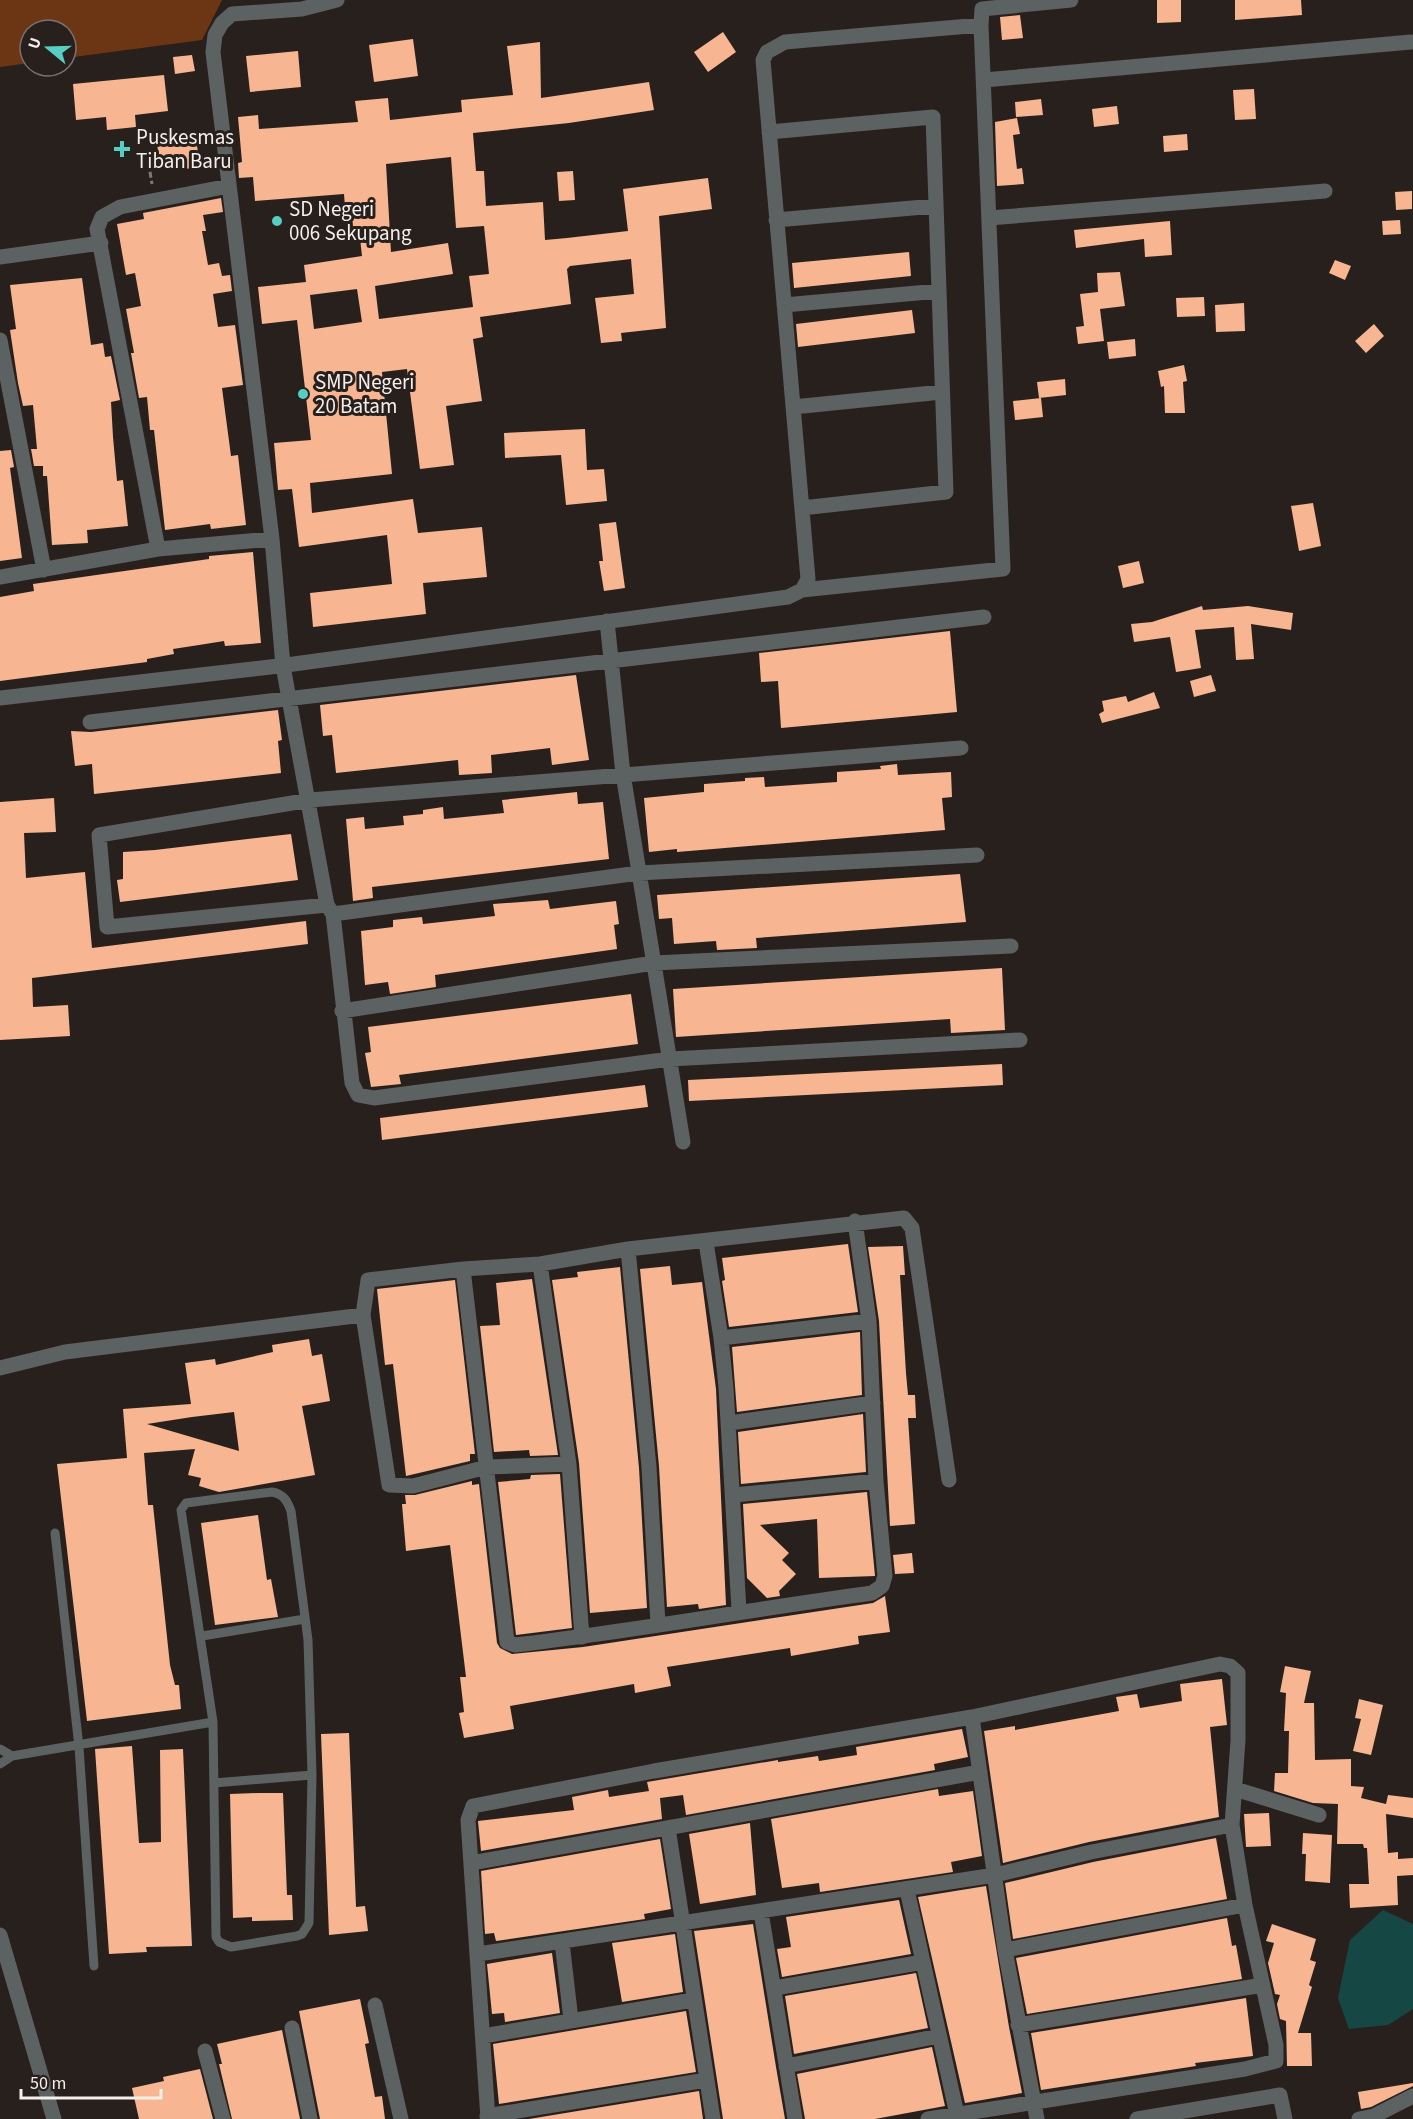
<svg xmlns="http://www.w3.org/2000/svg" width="1413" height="2119" viewBox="0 0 1413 2119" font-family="'Source Sans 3',sans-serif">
<rect width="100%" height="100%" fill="#28201c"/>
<path fill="#6c3615" d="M0,0H222L202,40L66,58V30H30V63L0,67Z"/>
<path fill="#154845" d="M1383,1910L1413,1924V2009L1388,2025L1349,2029L1338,1998L1350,1940Z"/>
<path fill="#f7b592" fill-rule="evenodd" d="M1157,0H1181V22L1157,23Z
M1235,0H1301L1302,15L1235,20Z
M1020,15L1023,38L1002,40L1000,17Z
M723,32L736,52L708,72L694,52Z
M413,39L418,76L374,82L369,45Z
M540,42L541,98L649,82L654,110L569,123L473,133L476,171H484L486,206L543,202L545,240L567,238L628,231L623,189L708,178L712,209L659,216L666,328L621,333L622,341L601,343L595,298L634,294L631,259L570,266L567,269L571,304L480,317L483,337L473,339L482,401L446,406L454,465L420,469L407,369L382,372L392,474L310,483L312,513L413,499L418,533L482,527L487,577L423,583L426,614L313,627L310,593L392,584L387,535L299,547L292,489L278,490L274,443L311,440L297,320L262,324L258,287L306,282L304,265L362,256L359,229H353L351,207H345L344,194L255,201L253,177L239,178L238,163L242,162L238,117L258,115L259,129L358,122L355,101L388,98L390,120L462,112L461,100L513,95L507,46ZM451,157L456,228L484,226L489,274L469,276L473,307L379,319L375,286L453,274L448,243L391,252L386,164ZM357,289L362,322L314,329L310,295Z
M298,51L301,87L250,92L246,56Z
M192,55L195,71L175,74L173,57Z
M164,75L168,111L135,115L136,127L107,130L106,117L76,120L73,84Z
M1254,89L1256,119L1235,120L1233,90Z
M1041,99L1043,115L1016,117L1015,102Z
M1117,106L1119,124L1094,127L1092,109Z
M1017,118L1020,134L1013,135L1017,169L1022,168L1024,184L997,186L995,122Z
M1187,134L1188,150L1164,152L1163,136Z
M196,138L199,160L191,162L192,168L177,170L176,164L161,167L157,145Z
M573,171L575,200L559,201L557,172Z
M1412,191V209L1396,210L1395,192Z
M221,198L223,212L203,215L206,231H202L208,265L219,263L222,276L230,275L232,291L213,294L218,327L235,325L243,385L222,388L231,456L238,455L246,525L211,529L210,524L165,530L154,430H150L147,397L139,398L131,353H134L126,309L141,306L135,273L126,275L117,224L144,219L143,213Z
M1400,220L1401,234L1383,235L1382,221Z
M1170,221L1172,255L1145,257L1144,239L1076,248L1074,230Z
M909,252L911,276L794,288L792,263Z
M1335,260L1351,266L1345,280L1329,273Z
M1120,272L1125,306L1100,309L1104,341L1078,344L1076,327L1084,326L1080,294L1098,292L1097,273Z
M82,278L91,345L103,343L105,357L111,356L120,400L111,402L113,437L117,481L123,480L128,526L87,530L88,543L52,545L47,476H43V466H34L31,449H37L33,405L23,406L18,383L10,330L16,329L10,285Z
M1204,297L1205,316L1177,317L1176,298Z
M1244,303L1245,331L1216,332L1215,305Z
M912,310L915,333L798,347L796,324Z
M1374,324L1384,336L1366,353L1355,341Z
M1135,339L1136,356L1109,359L1107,342Z
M1184,365L1187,381L1183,382L1185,413H1165L1164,386L1161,387L1158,371Z
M1065,379L1066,395L1039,398L1037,382Z
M1041,398L1043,417L1015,420L1013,401Z
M585,429L587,470L604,469L607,501L566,505L561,455L505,458L504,433Z
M11,450L14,467L10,468L22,558L0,561V451Z
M1313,503L1321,546L1299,551L1291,506Z
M616,522L625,588L604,591L599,561H603L599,524Z
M253,552L261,643L225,646L224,641L199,645L173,649L174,654L147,659V662L0,681V597L34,591L33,584L209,559V556Z
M1139,561L1144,583L1123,588L1118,566Z
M1202,606L1203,610L1248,606L1293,613L1291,630L1251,624L1254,659L1236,660L1234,627L1195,630L1201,668L1176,672L1170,637L1134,642L1131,624L1152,622Z
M950,631L957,712L781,728L778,681L761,682L759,653Z
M576,675L589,760L552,765L550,748L491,755L492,773L459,775L458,760L336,773L332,735L323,736L320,705Z
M1211,675L1216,691L1194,697L1190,681Z
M1154,692L1160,708L1102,723L1099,714L1104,711L1102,701L1126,696L1128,702Z
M278,710L282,740L278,741L281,773L94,794L92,764L75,766L71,731L91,732Z
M897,764L898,775L951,772L952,797L942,798L945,830L677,852V849L649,852L644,798L704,792V784L745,781V778L764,777L765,787L837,782V772L881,769L880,766Z
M577,792L578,804L603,802L609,859L372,887L373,898L353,901L346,819L364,817L365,829L404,825L403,816L423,814V810L443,807L444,819L504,813L502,800Z
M54,798L56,832L24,833L26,878L85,872L92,948L306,921L308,944L32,978L33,1007L68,1005L70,1036L0,1040V802Z
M291,834L298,880L120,902L117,880L123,879V852L155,850Z
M960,874L966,922L756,938L757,948L717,950L716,941L674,944L672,918L659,919L657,895Z
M548,900L550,909L616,901L619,924L614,925L617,949L435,975L436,987L390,994L388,982L365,985L361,931L393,927V920L422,917L423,924L495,916L493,904Z
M1002,968L1005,1030L951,1033L950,1019L676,1037L673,989Z
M631,994L638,1044L399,1075L401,1084L371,1087L365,1053L371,1052L368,1027Z
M1002,1064L1003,1085L689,1101L688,1080Z
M645,1085L648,1107L382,1140L380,1118Z
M848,1244L858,1312L729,1327L722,1281L725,1280L722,1258Z
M903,1246L905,1275H900L906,1373L908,1395H915L916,1418H908L915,1524L890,1526L879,1321L868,1247Z
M670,1266L672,1285L702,1282L716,1389L726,1605L699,1609L698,1604L667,1607L659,1466L640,1269Z
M620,1267L639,1468L647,1608L590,1613L579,1463L552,1280L578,1277L577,1272Z
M532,1279L558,1455L530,1456L529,1450L494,1452L480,1326L500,1325L496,1283Z
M455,1280L475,1454H470V1461L406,1476L393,1364L385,1365L377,1289Z
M860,1332L862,1395L737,1412L732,1347Z
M309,1339L312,1356L322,1354L330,1401L302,1406L315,1475L219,1492L199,1486L201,1478L188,1475L195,1449L144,1453L148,1505H153L170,1665L175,1685H179L181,1709L87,1721L57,1464L127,1458L123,1409L191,1404L185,1363L215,1359L216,1365L273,1352L272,1345ZM234,1412L239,1451L147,1424L192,1417Z
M863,1414L866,1472L741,1484L738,1432Z
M560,1474L572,1628L516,1635L498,1482L530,1479L531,1475Z
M472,1481V1485L479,1484L497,1643L500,1648L512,1654L583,1647L873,1603L885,1596L890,1632L858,1636L859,1644L791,1656L790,1648L667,1667L671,1686L635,1693L634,1684L510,1706L514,1729L464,1738L459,1713L464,1712L460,1677H466L450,1545L406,1551L402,1504H406L405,1495H415Z
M867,1492L875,1576L819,1578L817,1519L760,1525L789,1553L782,1560L796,1574L779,1591L780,1596L767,1598L747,1578L743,1504Z
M258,1515L267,1580L271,1579L278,1617L215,1625L201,1523Z
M912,1553L914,1573L895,1574L893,1555Z
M1285,1666L1311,1671L1304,1703H1314L1315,1760L1351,1759V1786L1364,1787L1361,1798L1386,1804L1388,1795L1413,1798V1818L1386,1814L1388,1853L1398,1852V1859L1413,1858V1875L1397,1876L1398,1905L1350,1908L1349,1884H1369L1367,1848H1364L1363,1844H1337L1338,1804L1313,1803L1274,1791L1275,1773H1288L1289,1731H1284L1286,1693L1280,1692Z
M1222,1679L1227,1725L1210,1727L1219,1817L1089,1842L1003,1863L984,1731L1015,1726V1730L1119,1711L1116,1697L1137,1694L1140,1708L1182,1701L1180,1684Z
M1359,1699L1383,1705L1371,1755L1353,1751L1361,1719L1355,1718Z
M962,1729L968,1757L934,1764L935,1770L686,1815L683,1795L660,1798L662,1819L481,1851L478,1821L574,1810L572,1797L608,1790L609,1797L649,1791L647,1782L778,1760V1762L818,1756L819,1761L857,1755L856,1747Z
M349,1733L356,1907L365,1906L368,1931L329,1935L321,1734Z
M132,1746L139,1843L161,1842L160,1750L183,1749L192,1946L146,1947L147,1952L109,1954L95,1749Z
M938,1789L939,1796L973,1791L982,1856L951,1862L953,1872L820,1892L819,1883L782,1888L771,1819Z
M258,1793H283L287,1895H292L293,1920L252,1921V1917L233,1918L230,1794Z
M1269,1813L1271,1846L1246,1847L1244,1814Z
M750,1823L756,1895L700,1904L689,1834Z
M1303,1833L1332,1835L1330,1883L1305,1881L1306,1854H1302Z
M1216,1838L1227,1899L1013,1939L1005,1883L1093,1862Z
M660,1839L671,1909L644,1914L645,1919L496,1941L494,1933L485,1934L481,1871Z
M986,1886L1009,2027L1022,2093L965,2103L918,1897Z
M899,1900L911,1954L782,1977L777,1949L791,1947L786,1917Z
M1227,1918L1232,1946L1236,1945L1242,1979L1027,2014L1016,1958Z
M753,1924L776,2067L785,2119H723L694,1931Z
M1272,1924L1316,1939L1310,1960L1316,1962L1309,1985L1312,1987L1298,2033H1311L1312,2066H1287L1286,2021L1280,2019L1277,2004L1280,1995L1275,1994L1268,1963L1274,1943L1266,1941Z
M675,1934L683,1992L622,2002L612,1943Z
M552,1953L560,2013L505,2022L504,2013L492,2014L487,1964Z
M916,1973L928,2028L794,2054L785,1996Z
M1246,1998L1253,2056L1195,2063L1196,2066L1041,2090L1031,2033Z
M360,1999L369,2043L365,2044L375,2097L382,2096L385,2119H320L299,2011Z
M686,2011L696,2072L499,2104L493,2044Z
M282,2030L300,2119H232L219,2064H222L217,2044Z
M932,2047L945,2106L875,2119H805L797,2074Z
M200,2069L213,2119H139L132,2088L164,2081L163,2077Z
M1413,2083V2086L1371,2107L1361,2109L1358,2092Z
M699,2091L703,2119H529Z"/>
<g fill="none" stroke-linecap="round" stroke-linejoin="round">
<path stroke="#7f7874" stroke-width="3" stroke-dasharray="6 3" stroke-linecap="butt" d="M147,154L152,184"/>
<path stroke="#5c6161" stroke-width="9" d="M272,1492C283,1494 287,1500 291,1511L308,1640L312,1775L309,1923L302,1934L297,1936L231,1947L219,1942L216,1937L213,1722L181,1510L186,1503Z
M55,1533L79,1747L94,1966
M202,1636L305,1619
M0,1749L12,1756
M0,1764L12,1756L213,1722
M214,1783L312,1775"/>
<path stroke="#5c6161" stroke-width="15" d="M337,0L302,9L232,14L222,23L215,35L213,52L272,539L283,666L327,905L333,914L639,873L977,855
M981,25L982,9L1071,0
M984,80L1411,42
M769,132L933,117L946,492L802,508
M989,218L1325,191
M776,220L935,206
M0,257L101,243
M784,305L939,291
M0,340L44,570
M793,407L942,392
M158,549L97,229L102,217L120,207L229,186
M0,577L158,549L272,539
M607,621L623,774L683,1142
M0,698L279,666L788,597L802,590L808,579L763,60L767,52L785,42L981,25L1003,569L802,590
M90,722L984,617
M327,905L107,927L99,835L310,800L961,748
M333,914L352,1083L358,1095L374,1098L670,1059L1020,1040
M342,1011L654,963L1011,946
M706,1242L721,1338L726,1388L739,1610
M628,1249L649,1467L658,1624
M540,1264L569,1464L582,1637
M463,1269L507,1642L515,1645C635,1631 753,1609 872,1593L882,1586L885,1576L876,1481L869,1321L855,1221
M721,1338L869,1321
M0,1368L65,1352L363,1315
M729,1423L873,1403
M569,1464L487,1467L413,1486L389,1485L363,1315L368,1280L463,1269L540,1264L628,1249L904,1218L912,1228L949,1480
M734,1495L876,1481
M972,1717L1005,1950L1037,2119
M1235,1789L1319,1815
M668,1828L713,2119
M471,1863L980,1772
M907,1890L958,2119
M761,1912L795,2119
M562,1942L571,2020
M1005,1950L1245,1905
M478,1954L995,1875L1091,1852L1232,1825L1245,1905L1276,2045V2061L1245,2069L928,2119
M775,1988L923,1962
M375,2005L401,2119
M1018,2025L1263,1985
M292,2028L310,2119
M483,2036L693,2000
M205,2051L223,2119
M786,2066L939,2036
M487,2116L706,2080
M488,2119L468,1820L473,1806L654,1771L972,1717L1220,1664L1230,1666L1238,1673V1740L1232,1825
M1137,2119L1280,2095L1285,2119
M1359,2119L1374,2116L1413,2096"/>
<path stroke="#5c6161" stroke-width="15" d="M0,1935L54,2119"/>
</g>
<g fill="#56cec4" stroke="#28201c" stroke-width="2">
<path d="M119 140h6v6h6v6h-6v6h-6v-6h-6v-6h6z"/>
<circle cx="277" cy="221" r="6"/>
<circle cx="303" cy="394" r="6"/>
</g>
<g text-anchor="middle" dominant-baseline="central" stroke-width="6" stroke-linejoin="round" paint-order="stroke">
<g font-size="21" fill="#f5efec" stroke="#28201c" text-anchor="start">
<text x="136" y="137">Puskesmas<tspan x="136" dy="24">Tiban Baru</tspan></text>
<text x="289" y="209">SD Negeri<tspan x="289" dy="24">006 Sekupang</tspan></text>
<text x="315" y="382">SMP Negeri<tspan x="315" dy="24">20 Batam</tspan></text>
</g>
</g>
<g transform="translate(48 48) rotate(289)"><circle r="28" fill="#28201c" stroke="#7a736f" stroke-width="1.5"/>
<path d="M0-4.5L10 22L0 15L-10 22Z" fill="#56cec4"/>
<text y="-9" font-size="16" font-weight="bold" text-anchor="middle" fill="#f5efec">U</text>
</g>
<path d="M21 2089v9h140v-9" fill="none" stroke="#f5efec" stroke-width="3"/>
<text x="30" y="2089" font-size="18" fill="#f5efec" stroke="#28201c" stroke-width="4.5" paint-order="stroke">50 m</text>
</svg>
